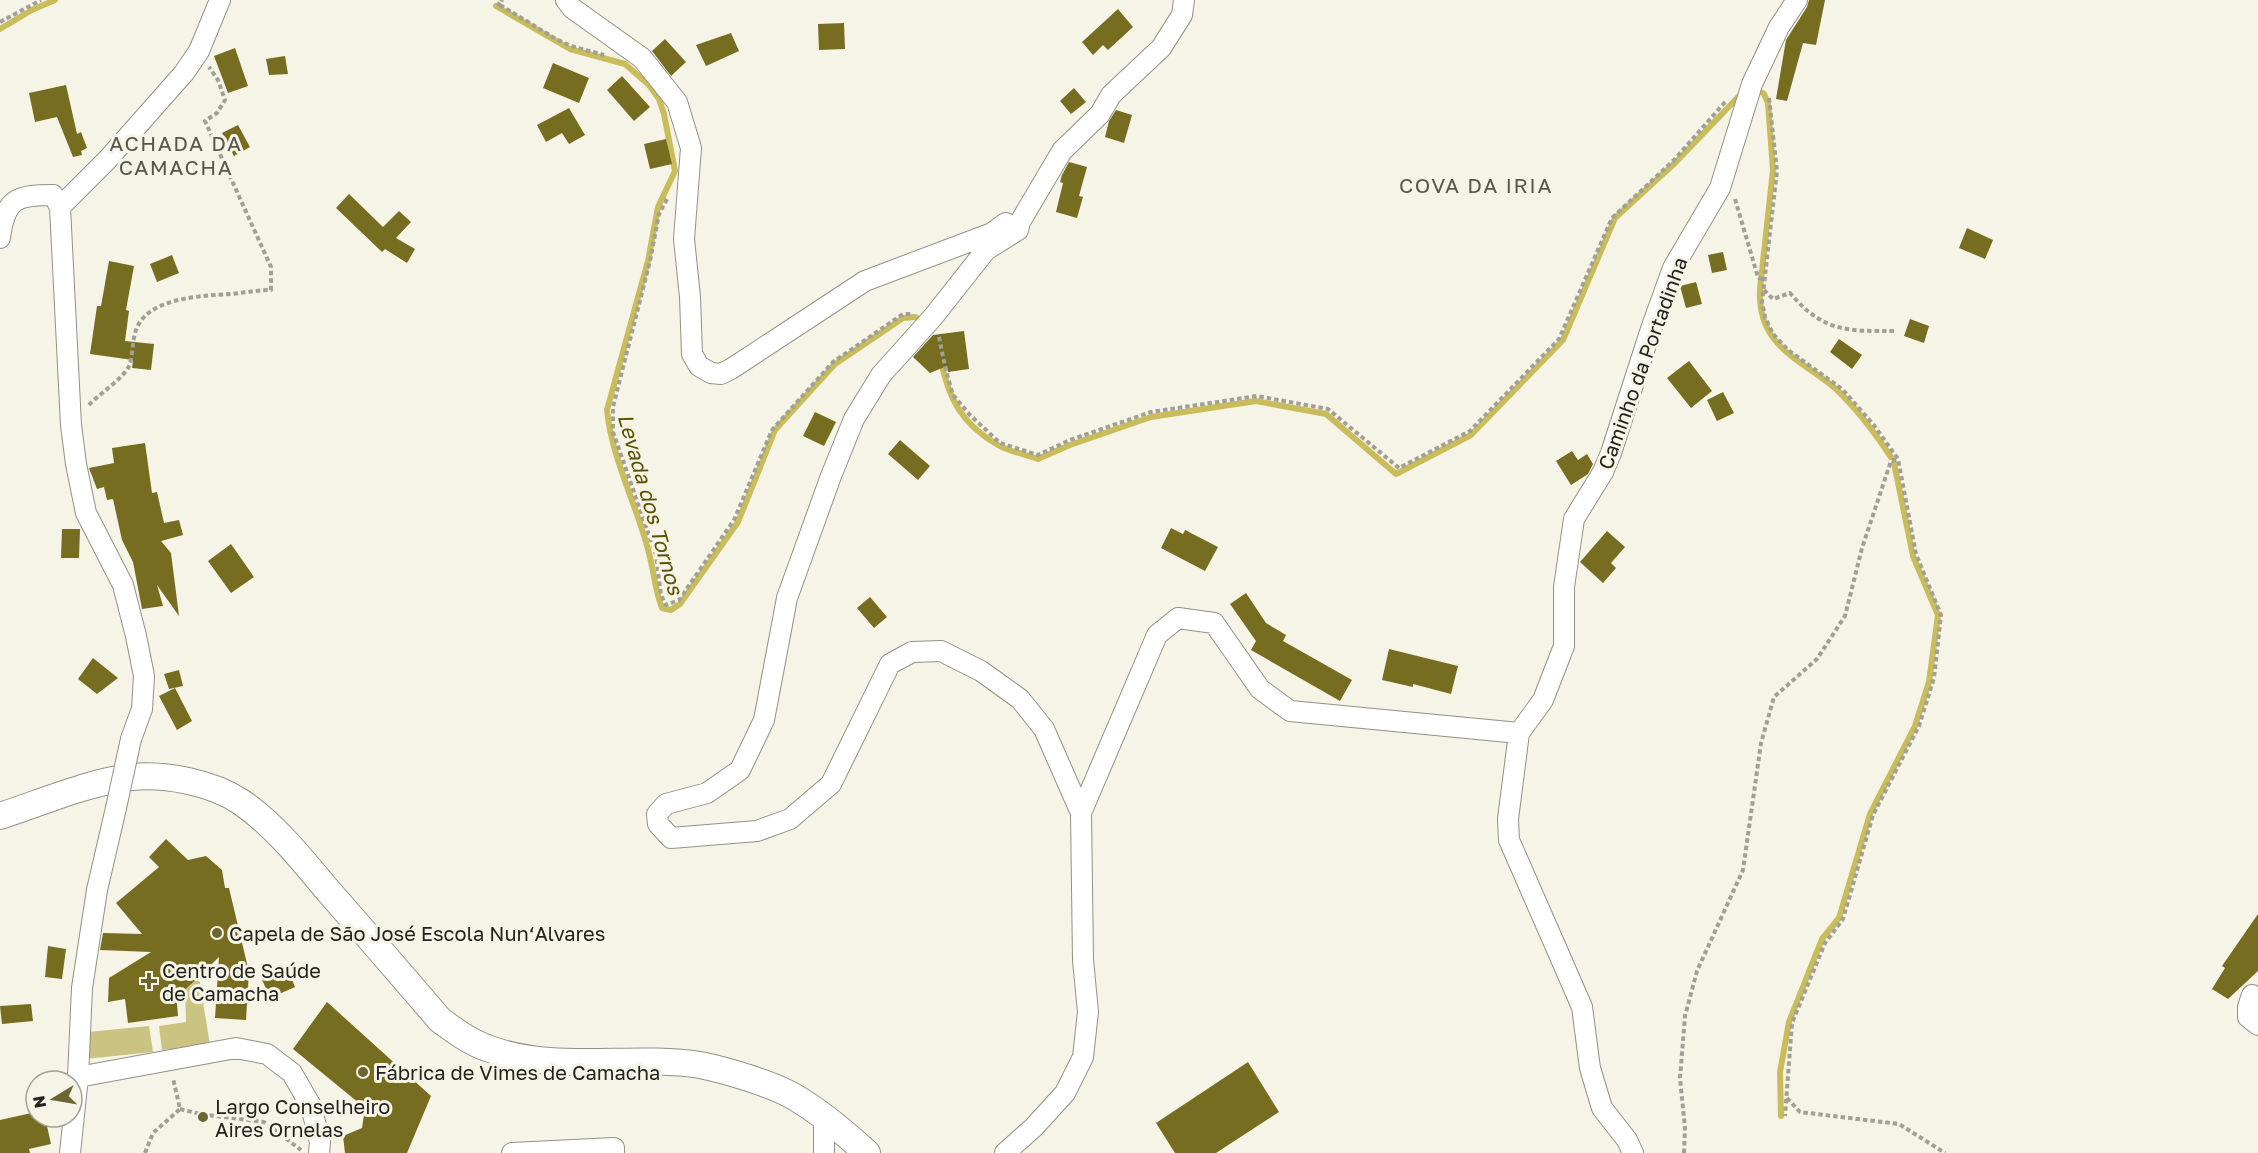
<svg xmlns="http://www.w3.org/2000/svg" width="2258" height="1153" viewBox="0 0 2258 1153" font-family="'Golos Text',sans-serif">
<rect width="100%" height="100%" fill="#f6f4e7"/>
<path fill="#cbc382" d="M196,959L210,1045L162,1050L159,1026L186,1022L185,990L191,985L186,962Z
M149,1026L153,1052L86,1059L88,1032Z"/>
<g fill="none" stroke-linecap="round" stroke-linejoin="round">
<path stroke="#c9bd5b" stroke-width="6" d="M496,6L570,49L625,64L649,85L659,99L664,114L675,171L658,207L648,261L607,410C612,460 637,505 649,553C654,572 655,590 662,608L671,610L680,604L738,522L775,430L835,364L903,318L915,317L921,320
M0,29L32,10L55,0
M1758,90L1764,94L1768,103L1773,170L1760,289C1757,347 1800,358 1836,389C1857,409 1875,433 1891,457
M941,360C948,399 963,425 998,445C1010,452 1025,454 1038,459L1070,445L1151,417L1256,401L1326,414L1396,474L1471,435L1563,340L1615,218L1676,162L1742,93
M1781,1116L1780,1072L1789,1022L1822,939L1839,918L1870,814L1915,726L1929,682L1938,615L1913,556L1894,463"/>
</g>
<path fill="#766d20" d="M1809,0H1825L1816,45L1803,43L1787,101L1776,99L1786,40L1807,7Z
M1118,9L1133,27L1108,50L1103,45L1093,55L1082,42Z
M844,23L845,49L819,50L818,24Z
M731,33L739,51L706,66L696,45Z
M665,39L686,62L671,76L652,51Z
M235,48L248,86L228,93L214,56Z
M285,56L288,74L269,75L266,59Z
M553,63L589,78L579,103L543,88Z
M622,76L650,107L634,121L607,90Z
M66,85L77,134L81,132L87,148L81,151L82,155L73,157L57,117L35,122L29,93Z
M1074,88L1086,102L1071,114L1060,101Z
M569,108L585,135L569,144L562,133L546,142L537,125Z
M1116,110L1132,115L1124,143L1105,137L1109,121Z
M238,125L250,147L234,156L222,133Z
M666,139L672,164L650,169L644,144Z
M1069,162L1087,167L1079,196L1083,197L1077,218L1056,212L1063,183L1060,182L1062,175Z
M349,194L383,227L399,211L411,222L396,238L415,249L407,263L385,249L382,252L336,208Z
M1967,228L1993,240L1985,259L1959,248Z
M1723,252L1727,270L1712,273L1708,255Z
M172,255L179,273L157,282L150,264Z
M109,261L134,266L126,310L129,311L125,341L154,344L151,370L132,368L133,360L90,354L97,306H101Z
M1696,282L1702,304L1686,308L1680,286Z
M1910,319L1929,326L1924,343L1904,336Z
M964,331L969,369L948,372L947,366L930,373L913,357L933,335Z
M1839,339L1862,355L1852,369L1830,352Z
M1689,361L1712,391L1691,408L1667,378Z
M1723,392L1734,413L1717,421L1707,400Z
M815,412L836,422L824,446L803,436Z
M900,440L930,466L918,480L888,454Z
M145,443L152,493L157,492L164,523L179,520L183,535L161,541L171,553L179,616L157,585L163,606L142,609L133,562L122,540L113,499L107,500L104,487L97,489L89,468L114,463L112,448Z
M1572,451L1578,460L1587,454L1593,464L1588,474L1571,485L1556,461Z
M1171,528L1183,534L1185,530L1218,547L1205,571L1161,548Z
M62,529H80L79,558H61Z
M1607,531L1625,547L1611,563L1616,568L1603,583L1580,562Z
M231,544L254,577L231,593L208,561Z
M1246,593L1266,623L1286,635L1283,641L1352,680L1340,701L1251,650L1256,641L1230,604Z
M870,597L887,617L874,628L857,608Z
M1389,649L1458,666L1451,694L1413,684V687L1382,680Z
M93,658L118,678L97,694L78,679Z
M179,670L183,686L169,689L164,674Z
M175,688L192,721L177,730L159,696Z
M166,839L188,860L206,856L222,870L225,888H229L249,972L246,1020L215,1018L219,957L185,990L176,992L178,1016L128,1023L125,999L108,1002L109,978L151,952L100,950L103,933L142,934L116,903L159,867L149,857Z
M2258,914V971L2228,999L2212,989L2225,968L2222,966Z
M48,946L66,949L62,979L45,977Z
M286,965L295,987L270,998L260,975Z
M327,1002L431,1096L407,1153H345L343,1136L362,1128L365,1108L293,1049Z
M31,1004L33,1021L2,1024L0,1006Z
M1248,1062L1279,1112L1216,1153H1175L1156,1123Z
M36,1112V1117H45L51,1144L29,1149L30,1153H0V1120Z"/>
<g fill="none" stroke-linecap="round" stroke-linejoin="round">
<g stroke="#929185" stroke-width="22">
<path id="minor" d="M566,0L572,8L642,58L677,102L691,148L684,239L690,297L692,354L699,366L711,373L721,374L731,369L865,281L992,233L1006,223
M0,238C5,198 17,195 53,195L60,207
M131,739L142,709L144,676L136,636L123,585L86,513L76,464L71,425L60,207L108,159L184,73L199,51L220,0
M1081,813L1044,729L1020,699L981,671L941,651L912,652L890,664L831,784L790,819L757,831L671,838L658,824L657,814L666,804L707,793L740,770L764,720L787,598L831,476L854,419L881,375L933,317L986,250L1018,230L1020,222L1062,151L1100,114L1111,95L1161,48L1182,15L1184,0
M2252,995L2248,1007V1017L2258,1025
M78,1077L236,1048L267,1054L292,1073L311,1106L320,1142L319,1153
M824,1117V1153
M70,1153L78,1077L82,988L97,890L116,808
M512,1153L614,1148V1153
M1005,1153L1034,1127L1065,1093L1083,1057L1088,1012L1083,960L1081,813L1157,635L1178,618L1214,623L1260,689L1290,711L1519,733
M1633,1153L1627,1140L1602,1108L1590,1068L1582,1007L1509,840L1508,819L1519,733L1543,700L1564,646V587L1574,519L1603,472L1611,453L1651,329L1673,268L1720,188L1752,84L1779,27L1797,0"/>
</g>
<g stroke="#929185" stroke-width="28">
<path id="major" d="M0,816C40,803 89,782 131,777C166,774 211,782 241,802C276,826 303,861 330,893C367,935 404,978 440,1020C455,1031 470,1042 487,1048C555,1074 630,1054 700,1065C725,1070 769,1083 791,1095C818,1110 844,1132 867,1153"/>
</g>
<path stroke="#a1a096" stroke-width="4" stroke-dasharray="4.5 3" stroke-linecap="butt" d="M497,3L500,5L502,0
M500,5L556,39L571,46L604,55
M0,22L41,0
M1769,98L1777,171L1762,302L1765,317L1773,334L1788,350L1842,389L1873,424L1898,459L1916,554L1941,615L1934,678L1919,726L1873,815L1843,919L1825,943L1792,1023L1785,1116
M667,199L659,214L650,261L613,407V432L656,555L661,595L666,605L679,600L734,520L772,430L833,362L903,314H911
M1735,199L1757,274L1759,278L1765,280
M1764,290L1773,299L1790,293C1824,333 1848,331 1897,331
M939,337L946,371L953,395L970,415L1000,443L1038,455L1070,440L1151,412L1257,396L1328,409L1399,468L1470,431L1559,339L1612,218L1674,160L1726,101
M89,405C99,394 124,378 129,366C134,353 131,335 140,322C157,297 203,296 230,294C244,293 256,290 271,290V267L205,121L217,113L225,100L218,80L209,67
M1787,1098L1800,1112L1899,1124L1945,1153
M180,1109L200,1114L264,1122L301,1150
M145,1153L153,1133L180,1109L173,1078
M1684,1153L1685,1128L1680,1078L1685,1016L1697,971L1743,870L1761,743L1774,697L1817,659L1845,616L1862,548L1891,461L1898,459"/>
<use href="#minor" stroke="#fff" stroke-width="20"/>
<use href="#major" stroke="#fff" stroke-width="26"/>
<g stroke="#929185" stroke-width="22" stroke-linecap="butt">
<path id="minor-bridge" d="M116,808L131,739"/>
</g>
<use href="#minor-bridge" stroke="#fff" stroke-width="20"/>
</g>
<g fill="#6b6531" stroke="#f6f4e7" stroke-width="2">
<circle cx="217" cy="933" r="6"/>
<path d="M146 972h6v6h6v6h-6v6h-6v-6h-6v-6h6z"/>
<circle cx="363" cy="1072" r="6"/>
<circle cx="203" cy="1117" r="6"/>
</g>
<g text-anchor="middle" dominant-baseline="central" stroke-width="6" stroke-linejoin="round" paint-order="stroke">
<g font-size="20" fill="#23231e" stroke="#f6f4e7">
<text transform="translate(1642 363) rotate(-70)">Caminho da Portadinha</text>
</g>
<g font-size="20" fill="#23231e" stroke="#f6f4e7" text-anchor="start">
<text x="229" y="933">Capela de São José Escola Nun‘Alvares</text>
<text x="162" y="970">Centro de Saúde<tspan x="162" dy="23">de Camacha</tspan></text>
<text x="375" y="1072">Fábrica de Vimes de Camacha</text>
<text x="215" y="1106">Largo Conselheiro<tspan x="215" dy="23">Aires Ornelas</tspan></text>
</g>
<g font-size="21" letter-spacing="1.5" fill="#58574c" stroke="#f6f4e7">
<text x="176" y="143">ACHADA DA<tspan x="176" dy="24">CAMACHA</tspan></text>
<text x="1476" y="185">COVA DA IRIA</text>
</g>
<g font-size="21" font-style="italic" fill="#595100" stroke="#f6f4e7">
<text transform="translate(651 504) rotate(74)">Levada dos Tornos</text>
</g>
</g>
<g transform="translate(54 1099) rotate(259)"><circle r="28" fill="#f6f4e7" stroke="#a2a097" stroke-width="1.5"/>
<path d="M0-4.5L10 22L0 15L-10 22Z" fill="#6b6531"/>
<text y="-9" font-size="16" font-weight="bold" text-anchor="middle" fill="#23231e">N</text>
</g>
</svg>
